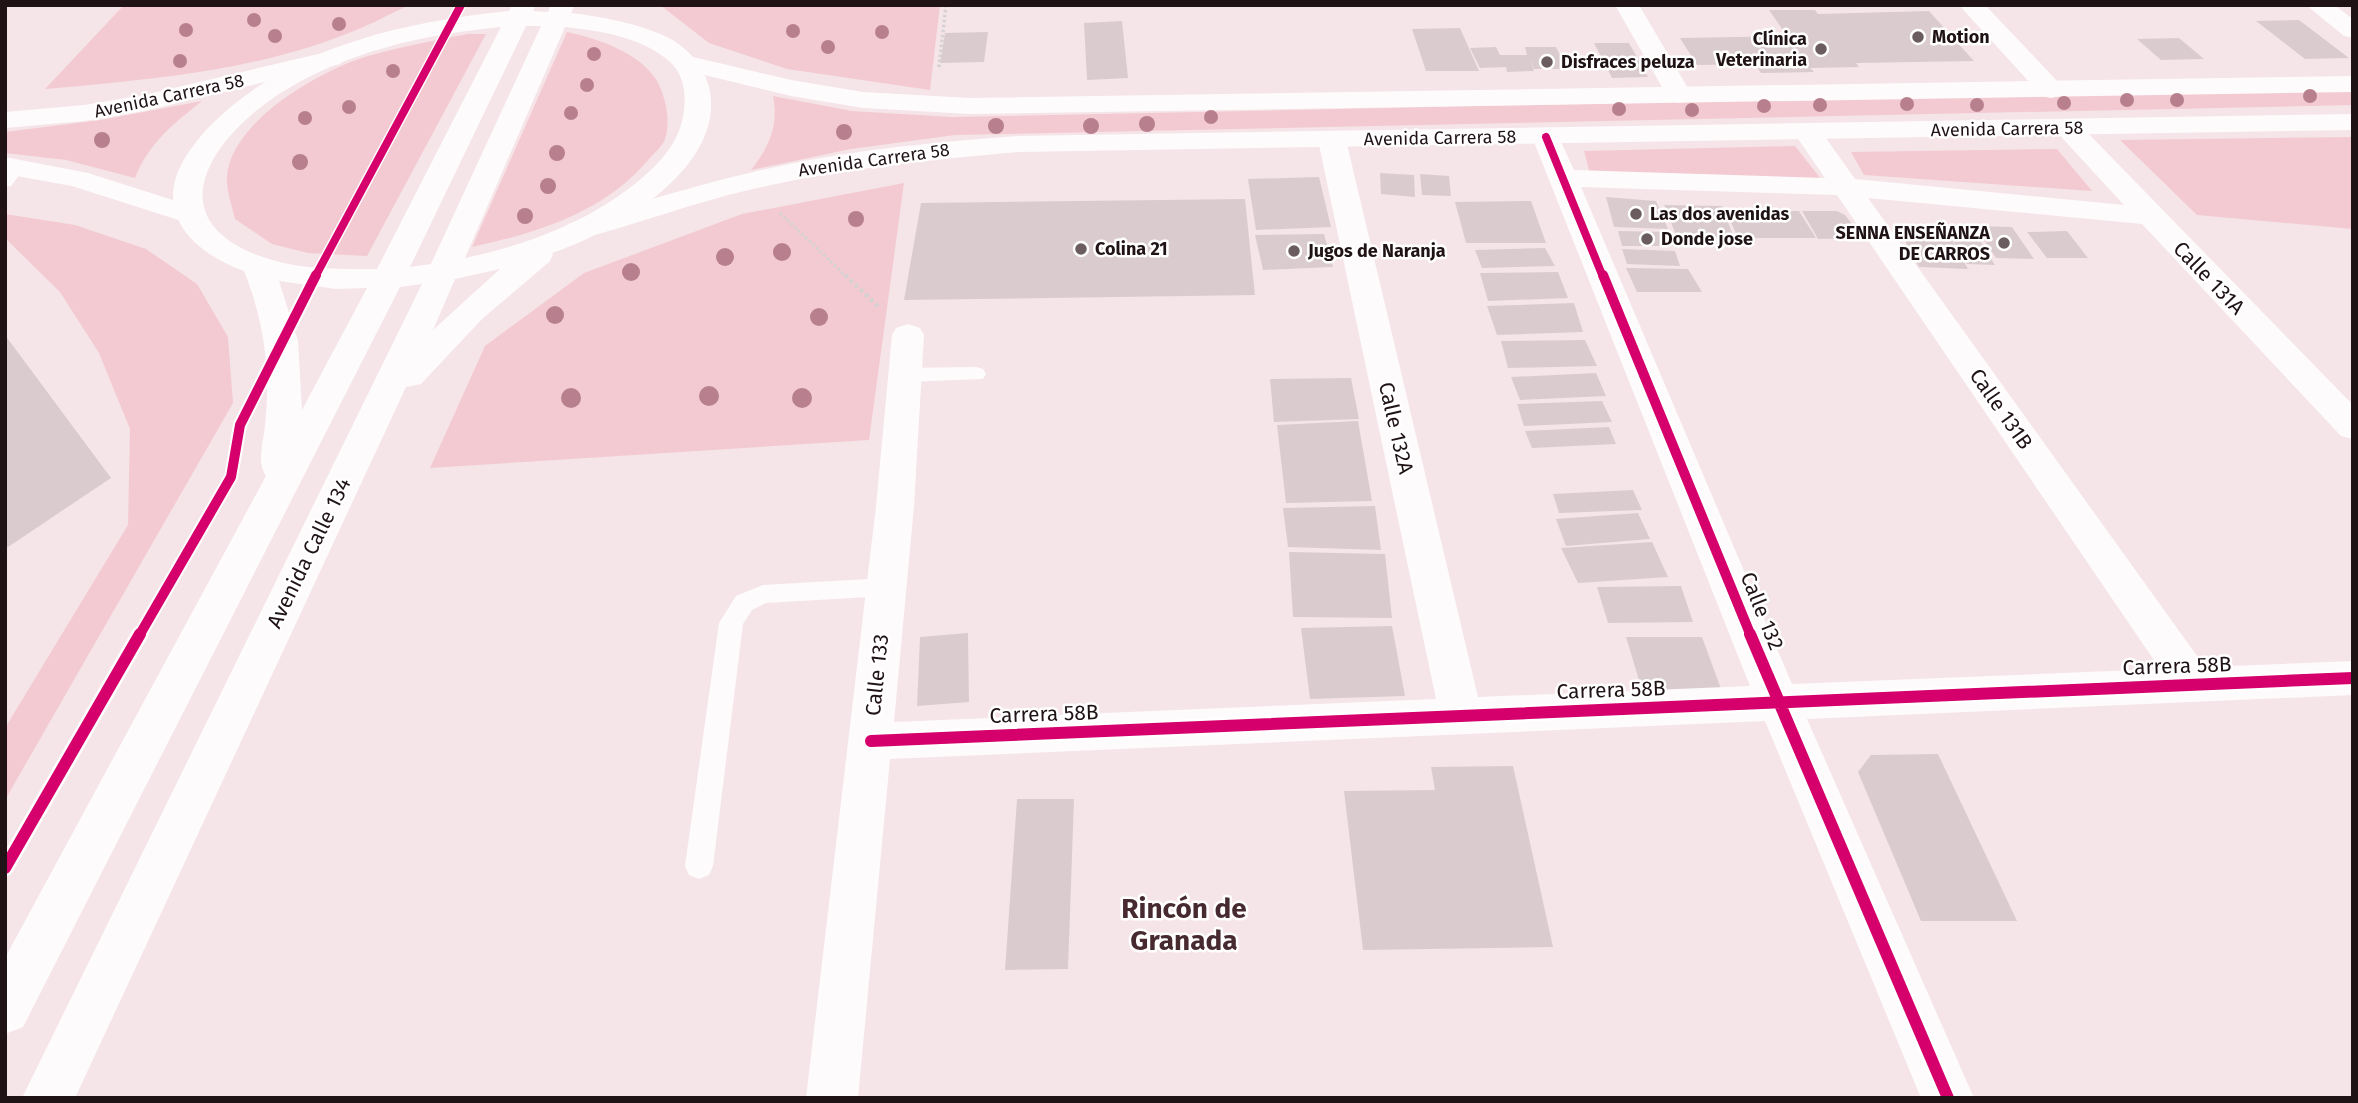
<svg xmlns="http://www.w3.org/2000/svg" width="2358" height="1103" viewBox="0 0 2358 1103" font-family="'Fira Sans',sans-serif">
<rect width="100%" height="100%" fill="#f5e5e8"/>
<path fill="#f3cad1" d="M124,5H409C386,16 364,28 341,36C247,72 144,80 45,89Z
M660,5H940L930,90L787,69L709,43Z
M567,32C600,39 651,56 662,92C667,106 670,123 665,139C663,146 654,153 649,159C605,212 537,233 472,247Z
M468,34H486L367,256L308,253L272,244L235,219C232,206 226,189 227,177C230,122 320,70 368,56C401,47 434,40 468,34Z
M2353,88V105L955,135L851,149L751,170C769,147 779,126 773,96L852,111L952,117Z
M202,101C173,124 149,143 135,178L66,160L5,153V132L101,120Z
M2353,137V229L2197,215L2120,140Z
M1795,146L1821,179L1590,174L1584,151Z
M2057,149L2092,191L1864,175L1851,152Z
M904,183L869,440L430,468L485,346L584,273L742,214Z
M5,214L75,225L146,249L197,284L228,337L233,403L5,800V728L128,525L130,429L99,353L60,292L5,238Z"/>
<path fill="#daccce" d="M1769,10H1815L1818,14L1929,11L1974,61L1856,63L1859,67L1810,68L1814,72L1761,73L1755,64L1697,65L1680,38L1787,36Z
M2299,20L2349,58L2305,59L2256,21Z
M1122,21L1128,78L1087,80L1084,23Z
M1460,28L1479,71H1426L1412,29Z
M988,32L984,62L940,63L945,33Z
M2179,38L2204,59L2161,60L2137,39Z
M1594,43H1629L1648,77L1612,78Z
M1496,47L1500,55H1527L1525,47H1556L1567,69H1534L1530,59L1534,71L1507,72L1506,67L1480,68L1470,48Z
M1380,173L1414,175L1415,197L1381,194Z
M1420,174L1449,176L1451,196L1422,195Z
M1319,177L1331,227L1256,230L1248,179Z
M1606,197L1656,201L1668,229L1614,227Z
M1245,199L1255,295L904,300L921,203Z
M1531,201L1546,243H1466L1455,202Z
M1664,205L1722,206L1734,238L1676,235Z
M1726,211H1799L1816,238H1738Z
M1802,211H1837L1845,215L1863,238L1818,239Z
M1897,226L1945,228L1968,269L1919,267Z
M1944,226H1971L1995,265L1967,264Z
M1975,226L2012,227L2034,259L1996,258Z
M1618,231L1671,232L1676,246H1622Z
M2067,231L2088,258H2047L2027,232Z
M1324,234L1333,267L1263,270L1255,235Z
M1545,248L1555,266L1482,268L1475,250Z
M1622,249L1675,251L1680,266L1627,264Z
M1626,268L1688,269L1702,292H1637Z
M1558,272L1568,298L1488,301L1480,273Z
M1574,303L1583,332L1497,335L1487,306Z
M5,335L111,478L5,549Z
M1585,340L1597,366L1508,368L1501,341Z
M1596,373L1606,396L1520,400L1511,377Z
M1351,378L1359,419L1274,422L1270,379Z
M1602,401L1612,422L1524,426L1517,404Z
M1358,421L1372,501L1286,503L1277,425Z
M1609,427L1616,444L1532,448L1525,431Z
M1633,490L1642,510L1559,513L1553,494Z
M1375,506L1381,550L1288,547L1283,508Z
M1638,513L1650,539L1566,546L1556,519Z
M1652,542L1668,577L1578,583L1561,548Z
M1289,552L1385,554L1392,618L1293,617Z
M1681,586L1693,622L1608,623L1597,587Z
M1392,626L1405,696L1310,699L1301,628Z
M968,633L969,702L917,706L920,637Z
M1626,637H1702L1724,697L1642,690Z
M1938,754L2017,921H1921L1858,772L1871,755Z
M1513,766L1553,947L1363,950L1344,791L1435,790L1431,767Z
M1017,799H1074L1068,969L1005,970Z"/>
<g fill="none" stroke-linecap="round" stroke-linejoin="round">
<path stroke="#d6d1d2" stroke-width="3.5" stroke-dasharray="2.5 2.5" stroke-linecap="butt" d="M939,67L946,5
M780,213L847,277"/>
<path stroke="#d6d1d2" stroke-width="4.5" stroke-dasharray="3.5 3.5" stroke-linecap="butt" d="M845,275L880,308"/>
<path fill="#fefbfc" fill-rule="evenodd" d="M18,161L26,166L11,186L5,187C5,175 4,164 18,161Z
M976,367L983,369L986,374L983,379L905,382L898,380L895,375L898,370L905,368Z
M886,578L894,581L898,587L894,593L886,596L766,603L752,610L743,624L713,866L709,875L699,879L689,875L685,866L719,623L736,596L763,585Z"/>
<path fill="#fefbfc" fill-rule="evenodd" d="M1615,5H1639L1692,95L1688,101L1679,103L1670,101Z
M1959,5H1985L2060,84L2064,90L2060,96L2051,98L2042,96Z
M2306,5H2334L2353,19V38L2344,36Z
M2067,120L2077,122L2353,405V439L2341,436L2142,224L1868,198L2205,667L2353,661V695L1807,719L1974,1098H1921L1765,721L890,759L858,1098H806L876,506L892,335L896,328L908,324L920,328L924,335L914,506L894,722L1436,699L1318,140L1322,134L1332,132L1342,134L1346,140L1478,697L1750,686L1532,137L1536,131L1546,129L1556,131L1574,170L1825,178L1794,133L1798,127L1808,125L1818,127L1855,179L2124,205L2053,128L2057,122ZM1581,187L1837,195L2160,669L1792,684Z"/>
<path fill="#fefbfc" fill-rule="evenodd" d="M331,51L340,54L344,59L340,64L144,111L84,121L5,128V112L84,105L144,95Z
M685,55L791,80L863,92L970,98L2353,76V92L970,114L863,108L791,96L676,68L672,63L676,58Z
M2353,114V130L1019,152C928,160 838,169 749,190C691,203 636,225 579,239L568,236L564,230L568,224C639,203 708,181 780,166C859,149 939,142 1019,136Z
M5,157L88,173L201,209L206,215L201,221L191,224L72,186L5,174Z"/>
<path fill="#fefbfc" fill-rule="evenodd" d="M512,5H536L533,11L548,12L551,5H575L571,13C603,17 636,23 665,36C688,47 706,68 710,92C723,169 614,232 552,253L553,255L549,262L482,319L421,384L406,387L75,1098H22L422,284L400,287L23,1027L5,1034V958L266,476C256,462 264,441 265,424C271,371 264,321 244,271C213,260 175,236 173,199C172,172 190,148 207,129C285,48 401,22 509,11ZM526,26H541L431,264L410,267ZM501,27L377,269C343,269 306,270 272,260C155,225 206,142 279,94C345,52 424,34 501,27ZM565,27C601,31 642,37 670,62C679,70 682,79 684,90C689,134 663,162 631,187C583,224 523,246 465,258ZM500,269L433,330L455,279ZM279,281L336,289L367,288L302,410L298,341Z"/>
<g stroke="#fff" stroke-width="11">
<path id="cycleway-far2" d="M1546,137L1603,277
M315,277L461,5"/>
</g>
<g stroke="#fff" stroke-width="14">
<path id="cycleway-far1" d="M1603,275L1751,636
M139,636L231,477L240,425L316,275"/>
</g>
<g stroke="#fff" stroke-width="17">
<path id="cycleway" d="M1750,634L1948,1098
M871,741L2353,678
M5,868L140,634"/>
</g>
<use href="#cycleway-far2" stroke="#d6006c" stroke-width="8"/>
<use href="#cycleway-far1" stroke="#d6006c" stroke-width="10"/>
<use href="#cycleway" stroke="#d6006c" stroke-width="12"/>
</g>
<g fill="#b8808e">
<circle cx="254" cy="20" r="7"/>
<circle cx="339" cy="24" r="7"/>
<circle cx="186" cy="30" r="7"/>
<circle cx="793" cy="31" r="7"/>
<circle cx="882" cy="32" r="7"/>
<circle cx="275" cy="36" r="7"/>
<circle cx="828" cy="47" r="7"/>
<circle cx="594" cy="54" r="7"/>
<circle cx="180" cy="61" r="7"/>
<circle cx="393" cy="71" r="7"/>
<circle cx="587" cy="85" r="7"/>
<circle cx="2310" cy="96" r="7"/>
<circle cx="2127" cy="100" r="7"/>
<circle cx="2177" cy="100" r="7"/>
<circle cx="2064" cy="103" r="7"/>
<circle cx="1907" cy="104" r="7"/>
<circle cx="1820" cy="105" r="7"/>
<circle cx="1977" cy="105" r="7"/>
<circle cx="1764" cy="106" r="7"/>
<circle cx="349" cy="107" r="7"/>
<circle cx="1619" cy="109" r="7"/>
<circle cx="1692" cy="110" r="7"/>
<circle cx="571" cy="113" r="7"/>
<circle cx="1211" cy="117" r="7"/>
<circle cx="305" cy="118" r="7"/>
<circle cx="1147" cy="124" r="8"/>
<circle cx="996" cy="126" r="8"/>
<circle cx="1091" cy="126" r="8"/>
<circle cx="844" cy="132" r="8"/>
<circle cx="102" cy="140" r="8"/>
<circle cx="557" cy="153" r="8"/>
<circle cx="300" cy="162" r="8"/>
<circle cx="548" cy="186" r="8"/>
<circle cx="525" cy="216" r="8"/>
<circle cx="856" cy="219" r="8"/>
<circle cx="782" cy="252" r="9"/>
<circle cx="725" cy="257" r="9"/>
<circle cx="631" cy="272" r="9"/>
<circle cx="555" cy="315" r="9"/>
<circle cx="819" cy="317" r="9"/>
<circle cx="709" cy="396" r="10"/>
<circle cx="571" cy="398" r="10"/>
<circle cx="802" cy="398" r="10"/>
</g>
<g fill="#6b5c60" stroke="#fff" stroke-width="2.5">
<circle cx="1918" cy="37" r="7"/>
<circle cx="1821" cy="49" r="7"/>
<circle cx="1547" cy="62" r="7"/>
<circle cx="1636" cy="214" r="7"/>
<circle cx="1647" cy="239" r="7"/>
<circle cx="2004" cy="243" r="7"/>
<circle cx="1081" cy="249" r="7"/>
<circle cx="1294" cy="251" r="7"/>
</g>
<g text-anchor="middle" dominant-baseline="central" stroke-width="5" stroke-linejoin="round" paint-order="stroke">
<g font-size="18" font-weight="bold" fill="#201316" stroke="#fff" text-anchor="start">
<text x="1932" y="37">Motion</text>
<text x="1807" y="39" text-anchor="end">Clínica<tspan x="1807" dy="21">Veterinaria</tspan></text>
<text x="1561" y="62">Disfraces peluza</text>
<text x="1650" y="214">Las dos avenidas</text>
<text x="1990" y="233" text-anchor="end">SENNA ENSEÑANZA<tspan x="1990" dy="21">DE CARROS</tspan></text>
<text x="1661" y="239">Donde jose</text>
<text x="1095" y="249">Colina 21</text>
<text x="1308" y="251">Jugos de Naranja</text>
</g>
<g font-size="18" fill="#201316" stroke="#fff">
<text transform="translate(169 96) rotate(-12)">Avenida Carrera 58</text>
<text transform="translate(2007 129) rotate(-1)">Avenida Carrera 58</text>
<text transform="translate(1440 138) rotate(-1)">Avenida Carrera 58</text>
<text transform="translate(874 160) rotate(-8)">Avenida Carrera 58</text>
</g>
<g font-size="21" fill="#201316" stroke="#fff">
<text transform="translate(2209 278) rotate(46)">Calle 131A</text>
<text transform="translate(2001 409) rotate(55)">Calle 131B</text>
<text transform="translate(1396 428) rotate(77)">Calle 132A</text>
<text transform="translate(309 553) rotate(-64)">Avenida Calle 134</text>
<text transform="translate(1762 611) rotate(68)">Calle 132</text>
<text transform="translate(2177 666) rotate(-2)">Carrera 58B</text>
<text transform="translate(877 675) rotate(-84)">Calle 133</text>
<text transform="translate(1611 690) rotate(-2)">Carrera 58B</text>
<text transform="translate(1044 714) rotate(-2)">Carrera 58B</text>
</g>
<g font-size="28" font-weight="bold" fill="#462a30" stroke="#fff">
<text x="1184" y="908">Rincón de<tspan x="1184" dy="32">Granada</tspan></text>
</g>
</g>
<rect width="2358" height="1103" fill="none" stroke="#201316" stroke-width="14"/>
</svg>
